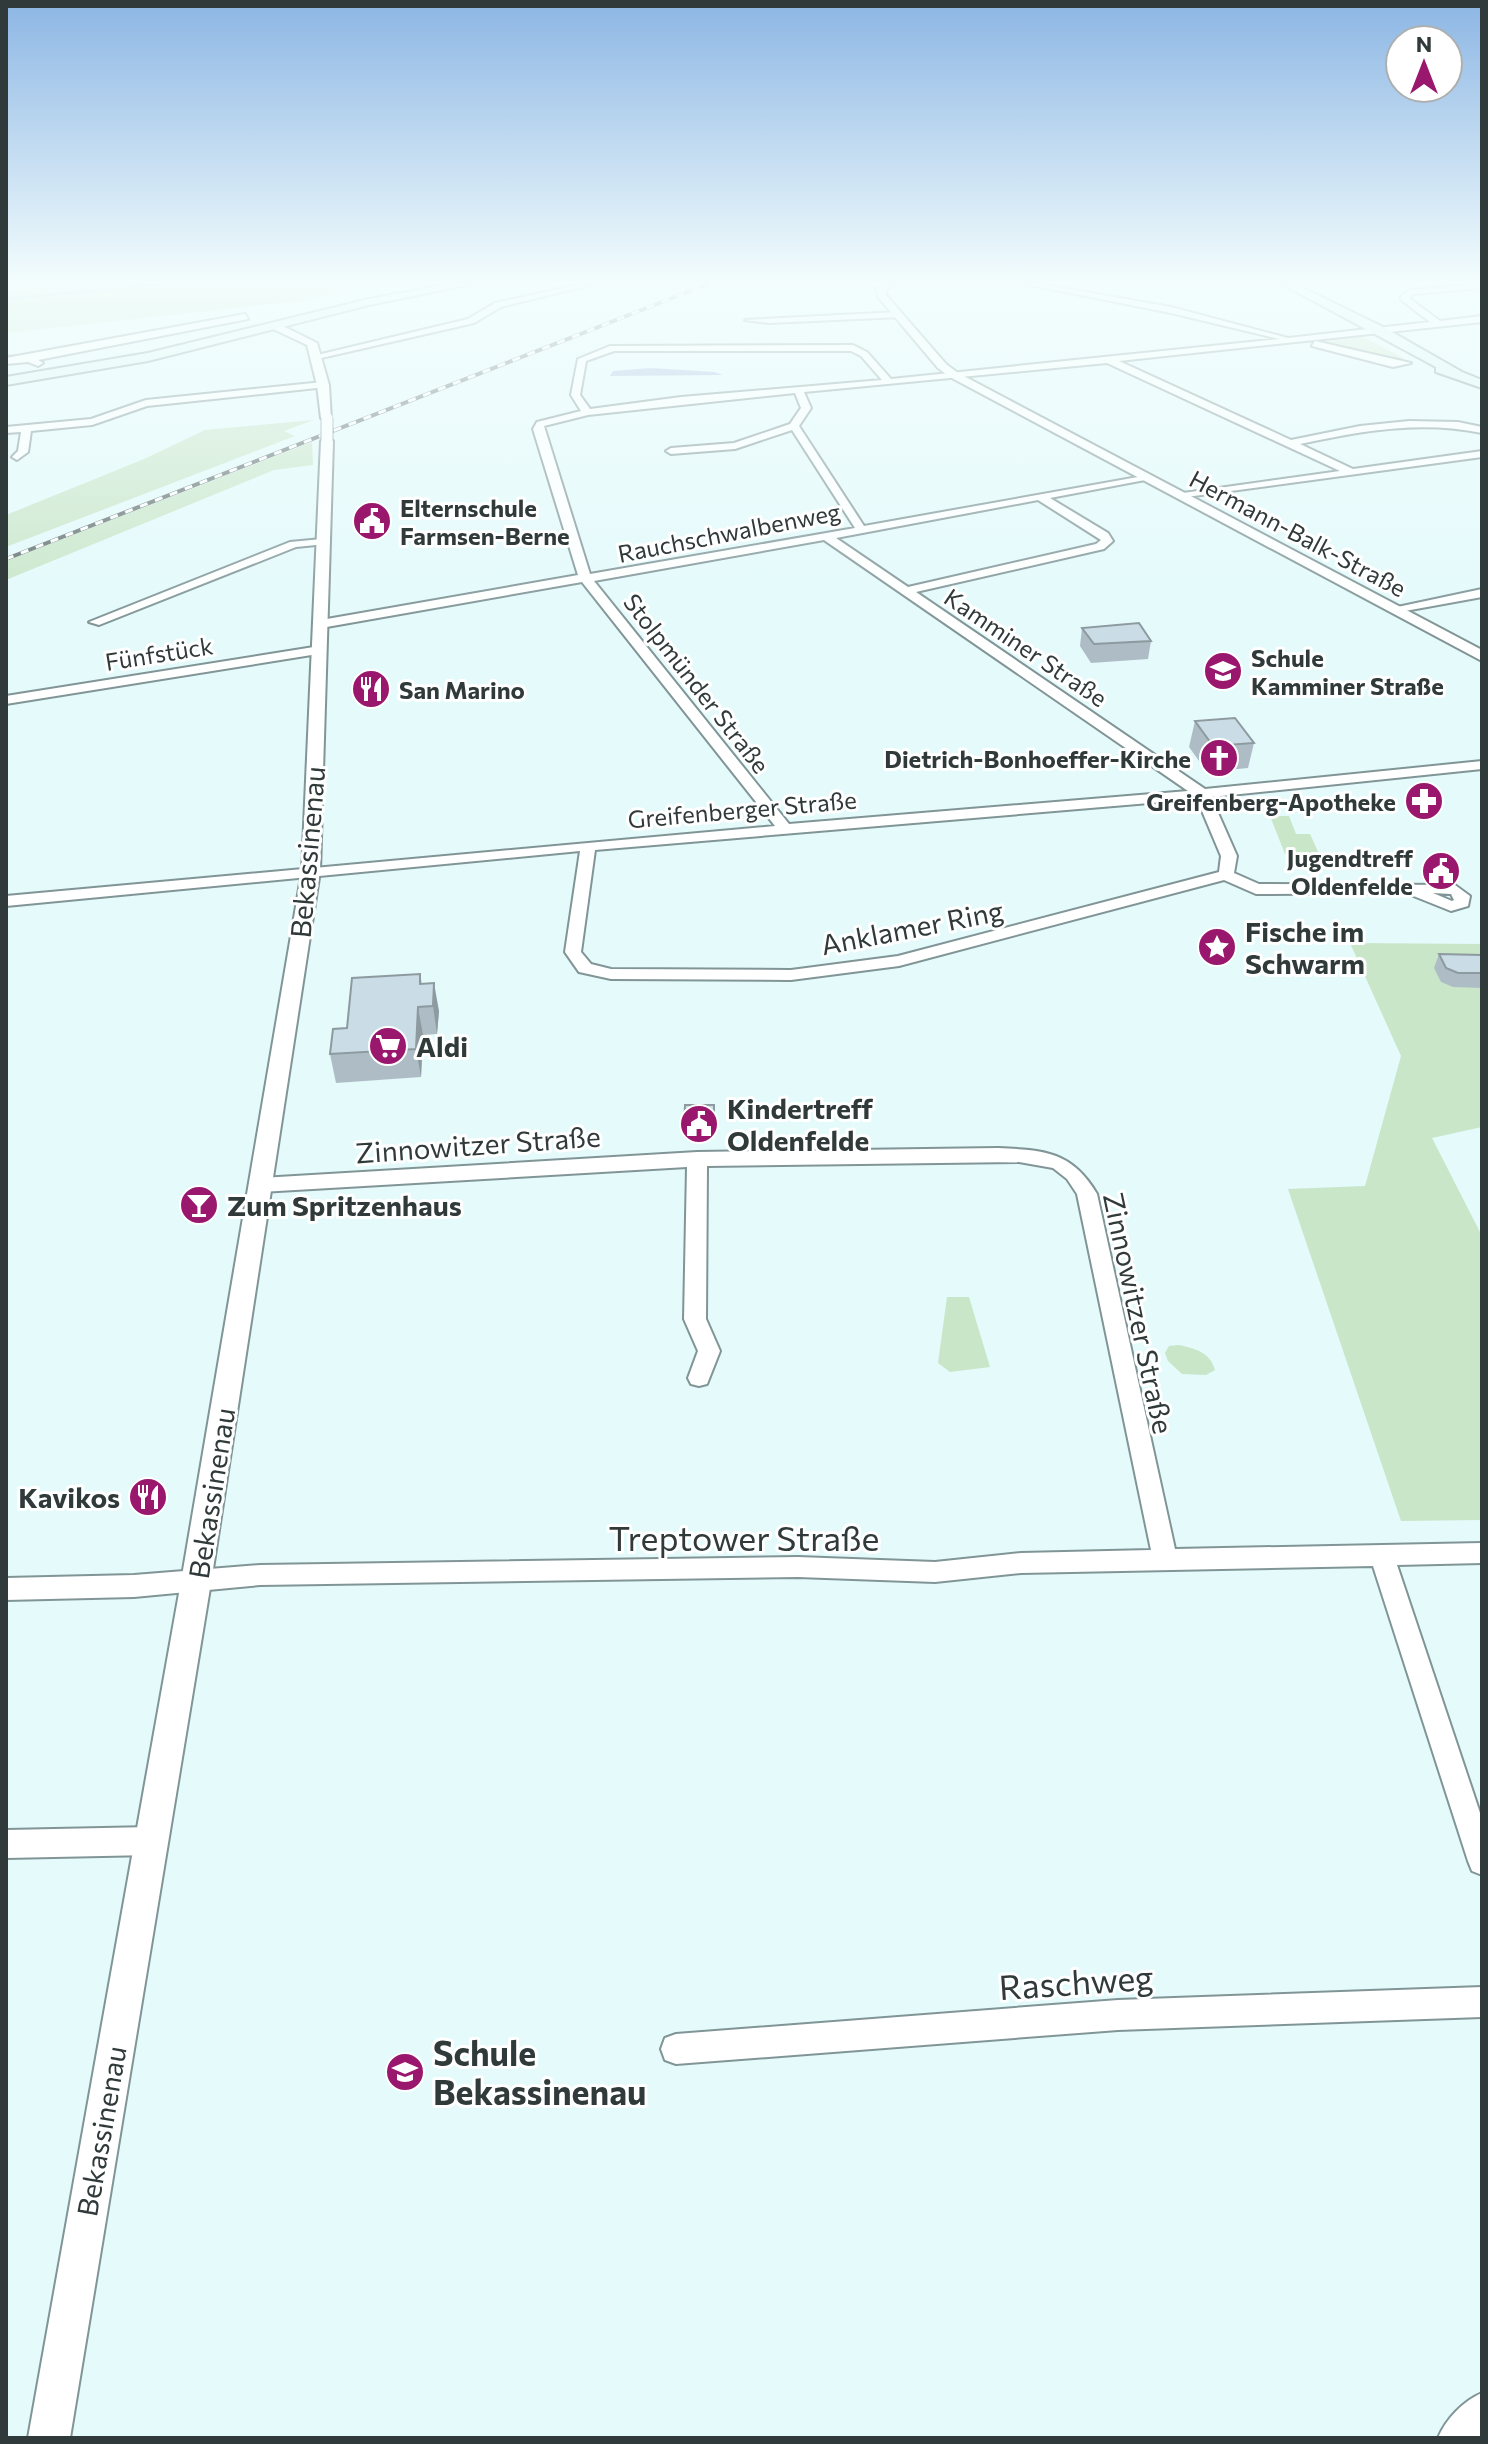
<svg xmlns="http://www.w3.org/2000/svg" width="1488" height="2444" viewBox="0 0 1488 2444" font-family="Commissioner,sans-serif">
<rect width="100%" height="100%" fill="#e4fafb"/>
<path fill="#c9e6c9" d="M95,284H446C414,288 383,284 351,289C334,291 317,298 301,301L6,333V290Z
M1361,336L1405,359L1385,358L1319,341Z
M314,420L284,431L295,436L6,547V515L144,459L205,430Z
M312,442L313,465L274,470L6,580V561Z
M1270,816H1289L1296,834H1310L1319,854H1285Z
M1350,943L1482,944V1127L1432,1138L1482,1236V1520L1401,1521L1288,1189L1365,1186L1401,1056Z
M947,1297H969L990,1367L950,1372L938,1363Z
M1179,1345C1196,1349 1210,1352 1215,1370L1206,1375L1182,1374L1168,1361L1165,1353L1169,1346Z"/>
<path fill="#a3badf" d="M651,368L714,372L723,375L610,376L613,371Z"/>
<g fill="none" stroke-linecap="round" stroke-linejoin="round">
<path stroke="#a3badf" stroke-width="3" d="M6,299L163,284
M6,356L29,355"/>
<g stroke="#819597" stroke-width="4">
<path id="minor" d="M582,284H594L501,307L474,323L317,359L313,356L468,319L495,303Z
M1025,284H1040L1171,307L1288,338L1430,322L1401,300V296L1411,290L1482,284V288L1413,294L1409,298L1440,321L1482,316V322L1119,361L1291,440L1360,426L1409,421L1458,422L1482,427V433C1420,420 1361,431 1300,444L1353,469L1482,451V457L1179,498L1178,496L1183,493L1340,471L1107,363L804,392L811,408L799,426L864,526L1149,475V479L1145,480L1050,498L1108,533L1113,541L1104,549L916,592L1205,789L1482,761V769L1211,797L1237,856L1234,873L1259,884L1455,885L1470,896L1468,906L1451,911L1406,893L1256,894L1224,880L899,966L791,980L611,979L579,972L565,952L580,851L6,906V896L775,826L582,582L321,628L315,624L321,620L578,575L533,429L537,422L581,411L571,395L578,359L610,346L853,345L867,352L891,379L1279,339L1171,313ZM614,351H851L861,356L882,380L681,397L590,409L580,395L586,361ZM795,393L801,408L790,424L734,443L671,448L666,451L671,454L735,449L792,430L855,528L590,574L544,426L588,415ZM1038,500L1101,540L1096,544L908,587L836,538ZM824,540L1188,791L789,824L594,581ZM1197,799L1221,856L1219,872L898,956L791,970L611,969L591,964L581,952L595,850ZM1433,893L1451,894L1454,900L1452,901Z
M898,312L901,317L769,323L745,320Z
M245,314L248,319L38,360L43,363L38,366L28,362L6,364V358Z
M1315,341L1411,363L1393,367L1312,346Z
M323,382L326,387L147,406L92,425L31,431L28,452L17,460L12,457L18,451L21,432L6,433V427L91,419L146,400Z
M322,539L328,542L326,544L296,547L99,625L89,622L290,542Z
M1482,589V597L1394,613L1388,609Z
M320,646L326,650L324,653L6,704V696Z
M998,1148C1043,1150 1072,1151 1097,1194L1175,1549L1482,1543V1563L1397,1565L1482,1819V1875L1472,1871L1468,1861L1373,1566L1021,1573L935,1582L798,1577L260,1585L134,1597L6,1600V1578L134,1575L260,1565L798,1557L935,1562L1021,1553L1151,1550L1077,1194L1067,1179L1053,1168L1019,1162L707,1166L706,1319L720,1351L707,1384L699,1386L691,1384L688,1378L698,1351L684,1319L687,1167L261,1192L251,1185L261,1178L697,1152Z
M151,1827L161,1831L165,1841L161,1851L151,1855L6,1858V1830Z
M1482,1987V2017L1118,2030L676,2064L665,2060L661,2049L665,2038L676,2034L1118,2000Z
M1482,2393L1481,2438H1438C1446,2419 1463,2401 1482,2393Z"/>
</g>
<g stroke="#819597" stroke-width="4">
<path id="tertiary" d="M885,284H896L886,290V295L946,364L958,373L1482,650V661L950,377L938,368L878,297L876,289Z
M271,324H279L317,343L329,385L331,420L321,418L317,385L307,345L271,328Z
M327,437L333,441L320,871L211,1582L70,2438H28L181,1582L302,871L321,441Z"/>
</g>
<g stroke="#819597" stroke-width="4">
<path id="secondary" d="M450,284H471L369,305L148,361L6,385V377L148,353L369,299Z
M1282,284H1295L1385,328L1462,372L1482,380V388L1436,372V367Z"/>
</g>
<use href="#minor" fill="#fff" fill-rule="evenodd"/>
<use href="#tertiary" fill="#fff" fill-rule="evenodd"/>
<use href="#secondary" fill="#dbf9f1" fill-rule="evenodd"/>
<g stroke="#626e6f" stroke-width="4">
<path id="rail" d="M6,559L708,284"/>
</g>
<use href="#rail" stroke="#fff" stroke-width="3" stroke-dasharray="8" stroke-linecap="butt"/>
<g stroke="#819597" stroke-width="13" stroke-linecap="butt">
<path id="tertiary-bridge" d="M327,418V441"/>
</g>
<use href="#tertiary-bridge" stroke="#fff" stroke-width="11"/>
</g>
<path fill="#aebdc5" d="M1082,628L1151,641L1148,659L1091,663L1080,646Z
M1195,721L1254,743L1248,768L1207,772L1189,747Z
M1439,954L1482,955V988L1453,987L1441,982L1434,968Z
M420,974L422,984L439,1011L437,1034L423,1035L421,1077L336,1083L330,1054L347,1028Z
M714,1105V1135H684V1128Z"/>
<path fill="#8d9aa0" d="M434,983L439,1011L437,1034L433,1006Z
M418,1007L423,1035L421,1077L416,1049Z"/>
<path fill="#cadce5" stroke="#8d9aa0" stroke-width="2" d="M1139,623L1151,641L1094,644L1082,628Z
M1235,718L1254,743L1213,746L1195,721Z
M1439,954L1482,955V973H1458L1446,968Z
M420,974V984L434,983L433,1006L418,1007L416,1049L330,1054L333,1029L347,1028L352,978Z
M685,1105H714V1128H684Z"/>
<linearGradient id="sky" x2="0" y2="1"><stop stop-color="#8cb6e4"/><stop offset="0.45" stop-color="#f3fdfd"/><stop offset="1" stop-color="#f3fdfd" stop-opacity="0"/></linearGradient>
<rect width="1488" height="626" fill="url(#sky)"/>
<defs>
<g id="civic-disc" transform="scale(2)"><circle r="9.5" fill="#99186d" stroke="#fff"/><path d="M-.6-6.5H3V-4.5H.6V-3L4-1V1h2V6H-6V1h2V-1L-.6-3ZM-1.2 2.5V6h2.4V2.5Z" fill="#fff"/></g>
<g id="school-disc" transform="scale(2)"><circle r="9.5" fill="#99186d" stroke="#fff"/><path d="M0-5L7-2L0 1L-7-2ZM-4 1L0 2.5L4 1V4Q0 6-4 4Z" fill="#fff"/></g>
<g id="restaurant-disc" transform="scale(2)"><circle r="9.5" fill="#99186d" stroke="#fff"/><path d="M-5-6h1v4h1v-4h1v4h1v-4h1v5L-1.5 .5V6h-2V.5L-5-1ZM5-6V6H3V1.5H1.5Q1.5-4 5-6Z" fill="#fff"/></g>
<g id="church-disc" transform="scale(2)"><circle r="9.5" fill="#99186d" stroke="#fff"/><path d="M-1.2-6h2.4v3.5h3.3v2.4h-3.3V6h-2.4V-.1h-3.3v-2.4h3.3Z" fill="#fff"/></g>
<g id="pharmacy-disc" transform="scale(2)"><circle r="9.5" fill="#99186d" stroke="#fff"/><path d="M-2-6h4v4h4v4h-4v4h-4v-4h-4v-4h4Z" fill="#fff"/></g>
<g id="sight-disc" transform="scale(2)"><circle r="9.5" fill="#99186d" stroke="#fff"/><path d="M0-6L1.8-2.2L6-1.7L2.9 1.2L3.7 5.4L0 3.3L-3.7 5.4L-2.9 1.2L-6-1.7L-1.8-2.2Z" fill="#fff"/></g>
<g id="supermarket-disc" transform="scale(2)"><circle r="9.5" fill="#99186d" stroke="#fff"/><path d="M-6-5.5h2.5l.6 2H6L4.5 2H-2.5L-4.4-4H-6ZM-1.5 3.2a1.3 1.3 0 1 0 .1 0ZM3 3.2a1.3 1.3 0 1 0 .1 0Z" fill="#fff"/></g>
<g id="bar-disc" transform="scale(2)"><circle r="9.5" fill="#99186d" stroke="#fff"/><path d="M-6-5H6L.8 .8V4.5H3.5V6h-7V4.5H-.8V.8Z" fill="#fff"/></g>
</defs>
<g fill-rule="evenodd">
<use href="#civic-disc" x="372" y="521"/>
<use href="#school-disc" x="1223" y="671"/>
<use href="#restaurant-disc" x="371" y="689"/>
<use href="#church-disc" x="1219" y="758"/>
<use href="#pharmacy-disc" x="1424" y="801"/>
<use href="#civic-disc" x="1441" y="871"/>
<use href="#sight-disc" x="1217" y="947"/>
<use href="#supermarket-disc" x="388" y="1046"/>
<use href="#civic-disc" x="699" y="1124"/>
<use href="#bar-disc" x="199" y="1205"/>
<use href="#restaurant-disc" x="148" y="1497"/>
<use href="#school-disc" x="405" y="2072"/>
</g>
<g text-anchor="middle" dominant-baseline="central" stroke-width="6" stroke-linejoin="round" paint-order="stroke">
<g font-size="24" font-weight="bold" fill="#313a3a" stroke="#fff" text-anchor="start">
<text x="400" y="507">Elternschule<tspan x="400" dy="28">Farmsen-Berne</tspan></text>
<text x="1251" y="657">Schule<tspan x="1251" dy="28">Kamminer Straße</tspan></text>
<text x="399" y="689">San Marino</text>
<text x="1191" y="758" text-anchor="end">Dietrich-Bonhoeffer-Kirche</text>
<text x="1396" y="801" text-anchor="end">Greifenberg-Apotheke</text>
<text x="1413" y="857" text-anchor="end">Jugendtreff<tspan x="1413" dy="28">Oldenfelde</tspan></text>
</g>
<g font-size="24" fill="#313a3a" stroke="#fff">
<text transform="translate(729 532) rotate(-11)">Rauchschwalbenweg</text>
<text transform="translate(1298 533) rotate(28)">Hermann-Balk-Straße</text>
<text transform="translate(1026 647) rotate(34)">Kamminer Straße</text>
<text transform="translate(159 653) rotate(-9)">Fünfstück</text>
<text transform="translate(697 683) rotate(52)">Stolpmünder Straße</text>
<text transform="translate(742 809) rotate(-5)">Greifenberger Straße</text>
</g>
<g font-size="28" fill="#313a3a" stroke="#fff">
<text transform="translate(307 852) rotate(-85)">Bekassinenau</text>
<text transform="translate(912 927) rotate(-11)">Anklamer Ring</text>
<text transform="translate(478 1144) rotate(-4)">Zinnowitzer Straße</text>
<text transform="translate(1139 1313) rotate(78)">Zinnowitzer Straße</text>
<text transform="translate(211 1493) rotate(-81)">Bekassinenau</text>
<text transform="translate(101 2131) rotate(-80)">Bekassinenau</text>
</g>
<g font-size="28" font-weight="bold" fill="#313a3a" stroke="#fff" text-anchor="start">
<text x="1245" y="931">Fische im<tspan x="1245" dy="32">Schwarm</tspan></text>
<text x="416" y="1046">Aldi</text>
<text x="727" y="1108">Kindertreff<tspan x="727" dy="32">Oldenfelde</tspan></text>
<text x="227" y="1205">Zum Spritzenhaus</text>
<text x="120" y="1497" text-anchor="end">Kavikos</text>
</g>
<g font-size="34" fill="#313a3a" stroke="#fff">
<text x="744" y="1537">Treptower Straße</text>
<text transform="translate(1076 1981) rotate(-4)">Raschweg</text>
</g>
<g font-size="34" font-weight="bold" fill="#313a3a" stroke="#fff" text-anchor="start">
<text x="433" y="2052">Schule<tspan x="433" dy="39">Bekassinenau</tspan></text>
</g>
</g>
<rect width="1488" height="2444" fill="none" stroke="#313a3a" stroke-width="16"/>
<g transform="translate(1424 64)"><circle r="38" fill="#ffffff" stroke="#adb0b0" stroke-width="2"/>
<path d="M0-6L14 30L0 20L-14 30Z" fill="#99186d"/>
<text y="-12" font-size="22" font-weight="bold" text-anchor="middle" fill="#313a3a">N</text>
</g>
</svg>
